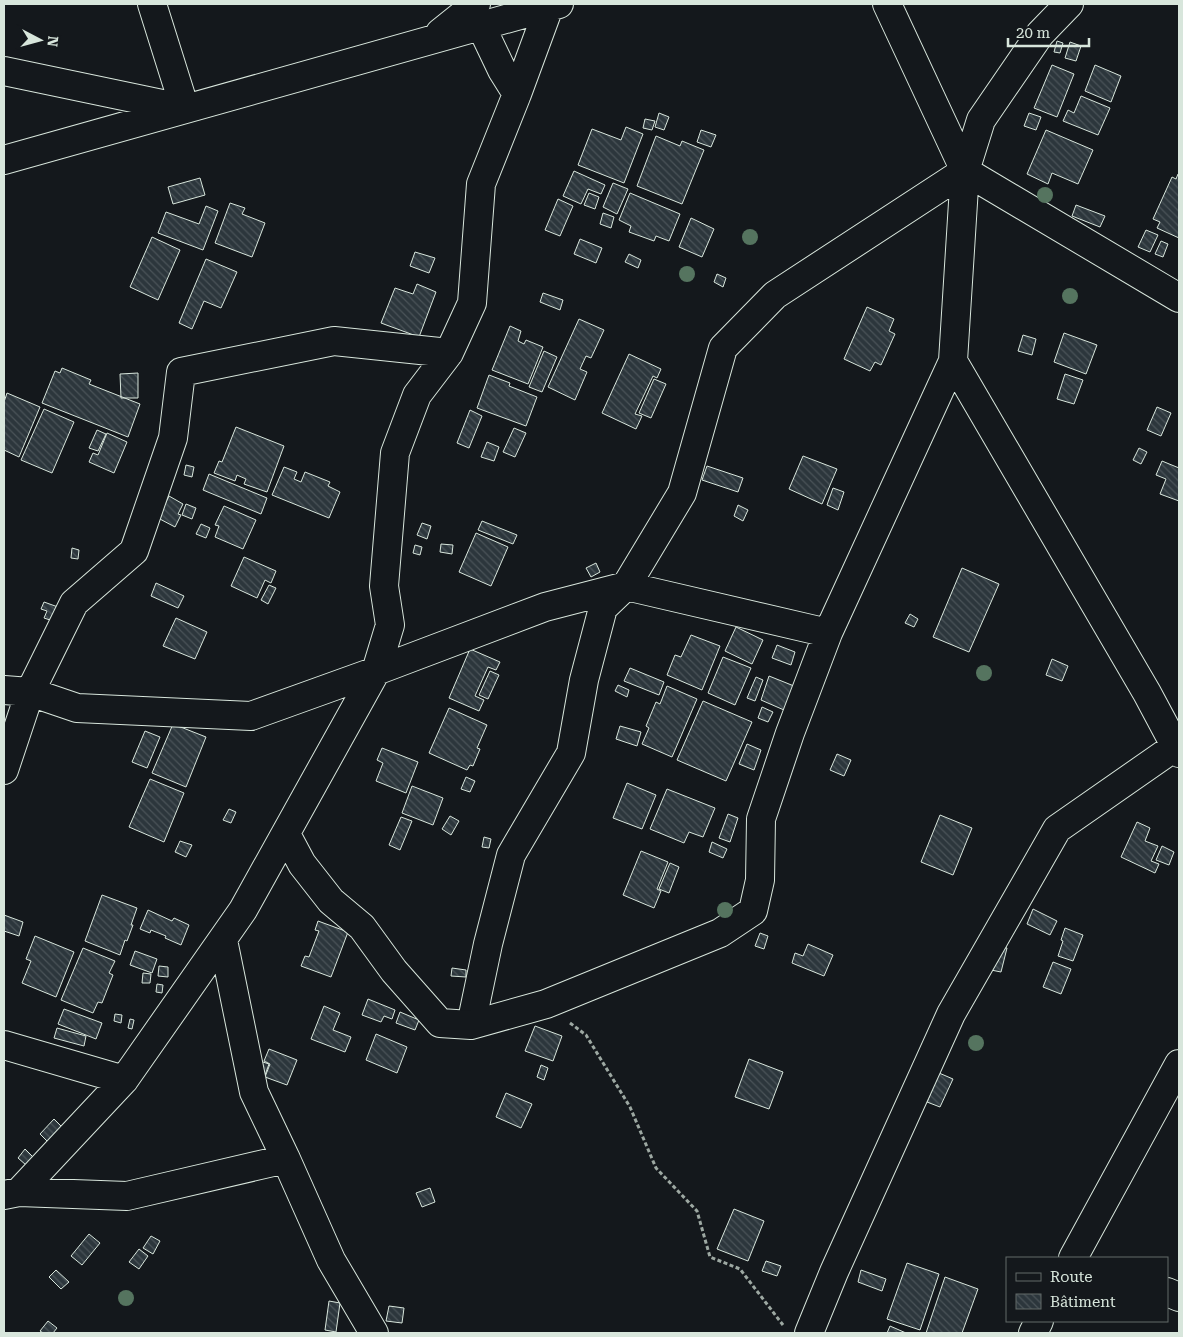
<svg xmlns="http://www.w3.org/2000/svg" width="1183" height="1337" viewBox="0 0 1183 1337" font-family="'Roboto Serif',serif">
<defs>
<pattern id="building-back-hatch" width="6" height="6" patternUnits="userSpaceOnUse" patternTransform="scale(1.25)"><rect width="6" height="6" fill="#2c363c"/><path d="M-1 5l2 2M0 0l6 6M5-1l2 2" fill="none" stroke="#4a5358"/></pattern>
</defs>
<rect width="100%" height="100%" fill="#14181c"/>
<path fill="url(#building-back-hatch)" stroke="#d8e6dc" d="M1057,41L1063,43L1060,53L1054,52Z
M1070,42L1081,46L1076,61L1065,58Z
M1052,65L1074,74L1057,117L1034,108Z
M1095,65L1121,76L1111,102L1085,91Z
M1081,96L1110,108L1098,135L1063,121L1068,110L1074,113Z
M659,113L669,117L664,130L655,127Z
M1029,113L1041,117L1036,130L1024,126Z
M645,119L655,121L652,130L643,128Z
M626,127L643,134L624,183L578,165L592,129L621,140Z
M701,130L716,135L711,147L697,142Z
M1046,130L1093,150L1078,184L1052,173L1048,184L1027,174Z
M656,136L680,146L682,141L704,150L682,204L637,186Z
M574,171L605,185L601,194L588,189L581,204L563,196Z
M1178,174L1179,175V238L1157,228L1160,222L1153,219L1172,177L1176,179Z
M200,178L205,195L173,204L168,187Z
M613,183L628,189L617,214L603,207Z
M589,193L599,197L595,209L584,205Z
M630,193L680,214L669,241L656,236L654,241L629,232L631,226L619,220Z
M558,199L573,206L560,236L545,230Z
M230,203L245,208L242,214L265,223L252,257L215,243Z
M1076,205L1105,216L1100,227L1072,216Z
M206,206L218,211L203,250L158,233L166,212L199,224Z
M603,213L614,217L611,228L600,224Z
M691,218L714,229L702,257L679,247Z
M1146,230L1158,235L1150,252L1138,247Z
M152,237L180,250L158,300L130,287Z
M580,239L602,248L596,263L574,254Z
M1161,241L1168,244L1163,257L1155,254Z
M415,252L435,258L429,273L410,266Z
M629,254L641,260L638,268L625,262Z
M206,259L237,272L221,308L204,301L192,329L179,323Z
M717,274L726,278L723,287L714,282Z
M417,284L436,292L419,337L381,323L395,288L413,294Z
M543,293L563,300L560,310L540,302Z
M867,307L894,319L889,331L895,334L881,365L875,362L870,371L844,359Z
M579,319L604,330L591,358L586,356L580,369L587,372L575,400L548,387Z
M510,326L521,331L518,341L524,344L526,340L543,347L528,384L492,370Z
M1064,333L1097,345L1086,374L1054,362Z
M1023,335L1036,339L1032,355L1018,351Z
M544,351L557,357L542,392L529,387Z
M629,354L661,369L657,378L653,376L635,414L642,416L636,429L602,413Z
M62,368L91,380L89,384L140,404L128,437L42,403L55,371L60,373Z
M138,373V398H121L120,374Z
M1065,374L1083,380L1074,404L1057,399Z
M489,375L510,383L509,386L537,397L526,426L477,408Z
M654,379L666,384L651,418L639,413Z
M7,393L40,407L19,457L4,450V402Z
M1157,407L1171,413L1161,436L1147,430Z
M44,409L74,422L52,473L21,460Z
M470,410L482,416L469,448L457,443Z
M236,427L284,446L267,492L244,484L246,479L237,475L235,481L214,473L219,461L222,462Z
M514,428L526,433L515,457L503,452Z
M97,430L106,434L98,451L89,448Z
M107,433L127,442L114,473L89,462L93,453L98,455Z
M487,442L499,447L494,461L481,457Z
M1139,448L1147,452L1141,464L1133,460Z
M803,456L837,469L822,504L789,489Z
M1162,461L1179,468V501L1160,494L1166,479L1156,475Z
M186,465L194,467L192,477L184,475Z
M707,466L743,478L738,492L702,480Z
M284,467L297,472L294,479L301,482L305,472L330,482L328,486L340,492L329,518L272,495Z
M209,474L267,498L261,514L203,490Z
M833,488L844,492L838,510L827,505Z
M169,496L183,504L178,514L181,515L175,527L158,518Z
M186,504L196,508L192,519L182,515Z
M738,505L748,510L743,521L734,516Z
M224,506L256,520L243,549L215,537L219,526L215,525Z
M482,521L517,535L513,544L478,530Z
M422,523L431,526L427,539L417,535Z
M201,524L210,528L206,538L196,534Z
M476,533L508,547L491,586L459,572Z
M441,544L453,545L452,554L440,552Z
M415,545L422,547L420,555L413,553Z
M72,548L79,550L78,559L71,558Z
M244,557L276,571L271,583L265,580L257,598L231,586Z
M596,563L600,572L591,577L586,568Z
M962,568L999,584L969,652L933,637Z
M156,583L184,596L178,608L151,596Z
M269,585L276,588L268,604L261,600Z
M44,602L58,607L53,621L44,618L47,611L41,609Z
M910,614L918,619L914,627L905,623Z
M176,618L207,632L195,659L163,646Z
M736,627L763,640L752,664L725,651Z
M691,635L720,646L702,690L667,675L675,655L681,657Z
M777,645L795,652L791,665L772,658Z
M470,649L500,662L496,670L488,667L475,696L484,700L479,711L449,698Z
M723,657L751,668L735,705L708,693Z
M1052,659L1068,666L1062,681L1046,675Z
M630,668L664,682L659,695L624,681Z
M490,671L499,675L488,699L479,695Z
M769,676L794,686L784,710L761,700Z
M756,677L763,680L755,701L747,698Z
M618,685L629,690L627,697L615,691Z
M667,686L697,699L672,757L642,744L649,728L646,726L656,702L660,704Z
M703,701L752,722L726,781L677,760Z
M762,707L773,712L768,722L758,718Z
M449,708L487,725L477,748L480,749L473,766L470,765L467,770L429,753Z
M173,724L206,737L186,787L152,773Z
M620,726L641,732L637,746L616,739Z
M145,731L160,737L147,768L132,762Z
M747,744L761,750L754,770L739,764Z
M382,748L418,762L406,793L376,781L383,763L377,760Z
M837,754L851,760L844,776L830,770Z
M466,777L475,781L470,792L461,789Z
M150,779L184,793L164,842L129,827Z
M627,783L656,795L642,829L613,818Z
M412,786L443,798L433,825L402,813Z
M667,789L715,808L703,837L689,832L684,843L650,829Z
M229,809L236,812L231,823L223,820Z
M728,814L738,818L730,842L719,838Z
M940,815L972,828L953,875L921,862Z
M450,816L459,821L451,835L442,829Z
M401,817L412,821L400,850L389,845Z
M1137,822L1150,828L1145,841L1158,846L1151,861L1159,864L1155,873L1121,857Z
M484,837L491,839L489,848L482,847Z
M180,841L192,845L186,857L175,852Z
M712,842L727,849L723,858L709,852Z
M1162,846L1174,852L1169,865L1156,860Z
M641,851L668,862L657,889L661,891L654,908L623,895Z
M670,863L679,867L669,893L659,889Z
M102,895L137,908L131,925H133L127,941L125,940L120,955L85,941Z
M1033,909L1057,921L1050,935L1027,924Z
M148,910L172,921L174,918L189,925L181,945L165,938L166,936L151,930L150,933L140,929Z
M4,915L23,922L19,936L4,931Z
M318,921L348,932L331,977L301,966L305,956L309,957L319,931L315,930Z
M1065,928L1083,935L1073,961L1058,956L1063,941L1061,940Z
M760,933L768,936L764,949L755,946Z
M35,936L74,952L56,997L22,983L31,961L26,959Z
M808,944L833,955L824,976L792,963L795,953L803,956Z
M992,944L1007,948L1001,972L986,969Z
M83,948L115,961L109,973L113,975L102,1003L98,1002L93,1013L61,1000Z
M135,951L157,959L152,973L130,965Z
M1053,962L1071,969L1061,994L1043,987Z
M159,966L168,967V977L158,976Z
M452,968L466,970V977L451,976Z
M143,973L151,974L150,983H142Z
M157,984L163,985L162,993L156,992Z
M368,999L395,1010L392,1019L384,1016L381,1022L362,1015Z
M324,1006L340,1013L333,1030L351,1037L345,1052L311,1039Z
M64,1009L102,1023L96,1039L58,1024Z
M400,1012L419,1020L415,1030L396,1023Z
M115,1014L122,1015L121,1023L114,1021Z
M130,1019L134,1020L132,1029L128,1028Z
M535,1026L562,1036L553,1061L525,1051Z
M57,1028L86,1036L84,1046L54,1038Z
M376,1034L407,1047L397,1073L366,1060Z
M269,1049L297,1060L287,1085L265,1077L270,1064L264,1061Z
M749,1059L783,1072L769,1109L735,1097Z
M260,1061L269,1064L264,1078Z
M541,1065L548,1068L544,1080L537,1077Z
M939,1073L953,1079L940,1107L927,1102Z
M506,1093L532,1104L521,1128L496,1117Z
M54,1119L64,1129L50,1144L40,1134Z
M25,1149L33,1157L26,1165L18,1158Z
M430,1188L435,1202L422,1207L416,1193Z
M734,1209L764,1221L748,1261L717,1249Z
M89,1234L100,1243L82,1265L71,1256Z
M151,1236L160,1241L153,1254L143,1248Z
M139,1249L148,1256L139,1269L129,1262Z
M766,1261L781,1266L777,1276L762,1271Z
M907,1263L939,1274L920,1330L887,1319Z
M56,1270L69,1282L61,1289L49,1277Z
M861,1270L886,1279L882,1291L858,1282Z
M945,1277L978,1289L962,1333H926Z
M329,1301L340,1303L336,1332L325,1330Z
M389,1306L404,1308L402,1323L386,1321Z
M48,1321L57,1328L53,1333H43L40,1331Z
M890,1326L906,1333H887Z"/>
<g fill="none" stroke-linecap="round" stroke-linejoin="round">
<g stroke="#d8e6dc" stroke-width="30">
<path id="minor" d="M152,4L185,109
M887,4L965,171L1179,298
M1069,4L1040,34L981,120L965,171L953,361L1147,693L1179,753
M481,26L502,70L517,94
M440,33L476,4
M4,71L181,108
M4,160L559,4
M4,690L30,692L77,708L251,716L376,671L545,607L626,586L828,633L953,361
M4,770L30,692L74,603L134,551L173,438L181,372L334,341L449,353
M286,834L302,864L331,901L362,927L394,971L440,1023L471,1025L546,1004L720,933L753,911L760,880L761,819L790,733L828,633
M223,940L254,1092L286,1159L331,1260L374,1333
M471,1025L488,944L511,855L571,753L584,680L603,608L626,586L682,493L723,348L775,295L965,171
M4,1045L124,1080
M19,1192L127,1196L286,1159
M4,1195L19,1192L124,1080L243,910L376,671L390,625L384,586L395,453L417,395L449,353L472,303L481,184L517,94L549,7L539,4
M1073,1258L1179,1064
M1167,1292L1179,1297
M809,1333L834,1272L951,1014L1057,829L1179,744
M1033,1333L1039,1321"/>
</g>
<path stroke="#9da8a2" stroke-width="3" stroke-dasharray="4 2.5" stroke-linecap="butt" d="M570,1023L586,1035L630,1107L656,1168L697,1211L710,1257L740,1269L783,1325"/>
<use href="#minor" stroke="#14181c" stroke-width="28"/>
</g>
<g fill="#55745f">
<circle cx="1045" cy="195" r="8"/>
<circle cx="750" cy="237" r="8"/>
<circle cx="687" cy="274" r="8"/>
<circle cx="1070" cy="296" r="8"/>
<circle cx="984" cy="673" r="8"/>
<circle cx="725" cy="910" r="8"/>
<circle cx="976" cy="1043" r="8"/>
<circle cx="126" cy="1298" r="8"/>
</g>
<rect width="1183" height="1337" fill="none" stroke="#d8e6dc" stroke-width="10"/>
<rect x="1006" y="1257" width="162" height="65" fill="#14181c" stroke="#626a69"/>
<rect x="1016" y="1273" width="25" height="8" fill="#14181c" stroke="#626a69"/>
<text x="1050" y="1282" font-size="15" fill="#d8e6dc">Route</text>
<rect x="1016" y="1294" width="25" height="15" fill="url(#building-back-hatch)" stroke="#626a69"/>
<text x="1050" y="1307" font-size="15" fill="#d8e6dc">Bâtiment</text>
<g transform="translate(40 40) rotate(96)" stroke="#14181c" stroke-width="4" paint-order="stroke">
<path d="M0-4L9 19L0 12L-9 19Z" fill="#d8e6dc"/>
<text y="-8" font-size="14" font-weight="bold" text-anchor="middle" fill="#d8e6dc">N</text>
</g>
<path d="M1008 38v8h81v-8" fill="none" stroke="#d8e6dc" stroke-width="2.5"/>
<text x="1016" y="38" font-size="15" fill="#d8e6dc" stroke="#14181c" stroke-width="4" paint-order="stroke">20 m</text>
</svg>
